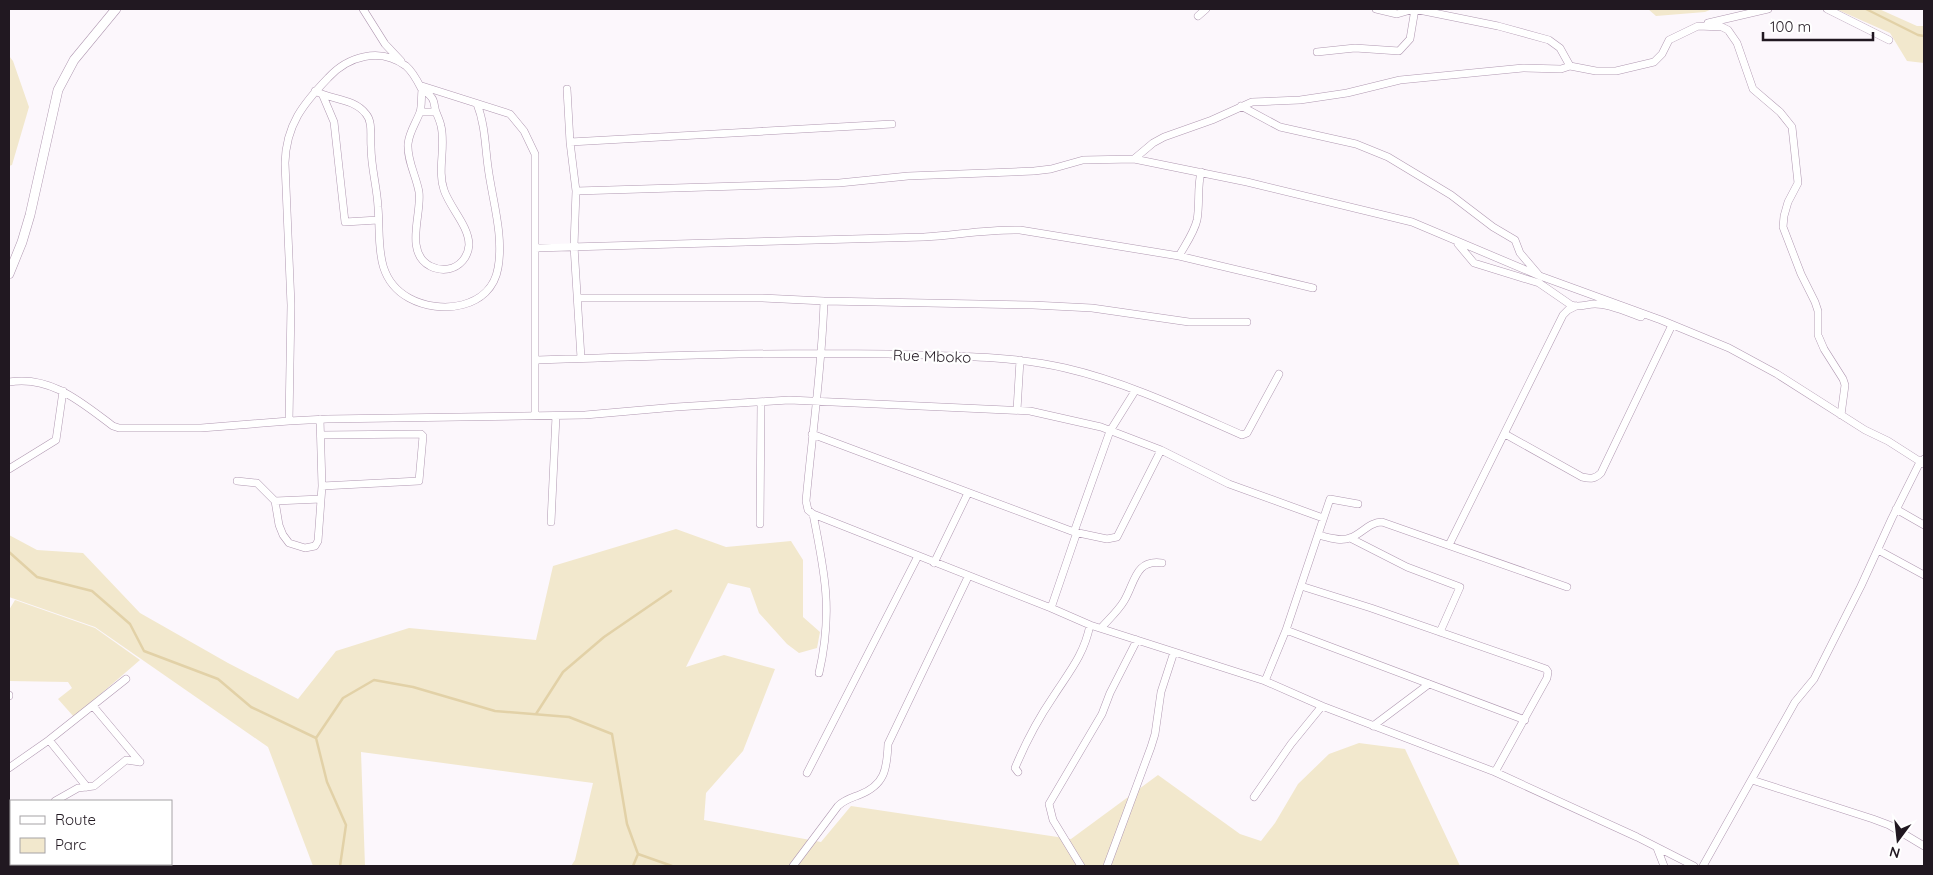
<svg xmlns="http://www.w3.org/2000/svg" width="1933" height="875" viewBox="0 0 1933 875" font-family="Quicksand,sans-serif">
<rect width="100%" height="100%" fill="#fcf7fc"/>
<path fill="#f2e8cd" d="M1648,9H1712L1705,12L1656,16Z
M1836,9H1879L1917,26H1924V63L1907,61L1890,33Z
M9,56L13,61L29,107L12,165L9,166Z
M676,529L726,547L791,541L803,560V617L820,632L817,648L799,653L787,644L759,613L750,588L728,583L686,667L724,655L775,669L743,751L706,793L704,820L821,842L851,806L1071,839L1158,775L1240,834L1261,841L1275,823L1298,784L1329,754L1359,743L1405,749L1460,866H571L575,860L593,783L361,752L365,866H313L268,747L95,627L9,597V535L37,550L83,553L140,613L228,663L298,699L336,651L409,628L536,640L553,566Z
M15,600L95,628L140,660L74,717L58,699L72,688L68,682L9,681V610Z"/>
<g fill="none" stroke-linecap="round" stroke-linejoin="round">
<path stroke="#e2d1a7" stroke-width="2.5" d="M1866,9L1918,35L1924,36
M9,552L37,577L92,591L130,624L144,651L218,679L251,707L316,738L343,698L374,680L413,687L495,711L569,717L612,734L627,824L638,854L672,866
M536,714L563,672L604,637L671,591
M316,738L327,782L346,825L340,866
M633,866L638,854"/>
<g stroke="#b098b1" stroke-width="8">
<path id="minor" d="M363,9L385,44L401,61
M1376,9L1397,14L1414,9L1498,26L1549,40L1560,48L1570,66
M1827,9L1889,40
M1198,16L1206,9
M1708,23L1768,9
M1317,52L1355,48L1399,51L1410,39L1415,9
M422,86L510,114L524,131L535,154V415
M567,89L570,142L576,191L574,246L581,358
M315,91C331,100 354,98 366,114C373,122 370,136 371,147C371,167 377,187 378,207C381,240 373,278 409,298C440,315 491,309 498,268C504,235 492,199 488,167C485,145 485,124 477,104
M323,96L334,122L345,222L378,220
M1241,106L1280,127L1356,144L1388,157L1451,195L1493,227L1515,240L1520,253L1538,274
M420,112H436
M570,142L892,124
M1134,159L1153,143L1164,137L1212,120L1252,102L1300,100L1347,93L1400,80L1523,68L1561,69L1570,66L1596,71H1616L1654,62L1662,54L1669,40L1698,26L1722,27L1728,30L1737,43L1753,89L1780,112L1792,127L1798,183L1788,202L1784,216L1783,227L1801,274L1815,302L1818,311V335L1824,349L1843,379L1845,385L1841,415
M576,191L839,183L908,176L1034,171L1051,169L1083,160L1134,159L1247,182L1412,222L1540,276L1661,320L1729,348L1777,374L1865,430L1888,441L1924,464
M1458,244L1474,263L1539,283L1571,305C1580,308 1586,304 1595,304C1610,304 1627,312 1641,317
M535,248L924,237C957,235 988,229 1020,230L1179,256L1313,288
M1179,256C1185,245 1194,233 1197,220C1200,204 1197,188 1201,172
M578,298H762L824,301L1033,305L1092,308L1189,322H1247
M824,301C822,368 812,435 806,501L808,510L813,514L1051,608L1090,625L1265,681L1322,706L1495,772L1637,837L1694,866
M535,360C653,356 770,352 888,354C943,356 1011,355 1065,368C1126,382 1185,410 1242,435L1247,433L1279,374
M9,382C51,375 82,403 113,426L119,428H201L289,421L327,419L585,415L676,407L789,400L1030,411L1101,427L1161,450L1229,484L1323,518
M1017,410L1020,360
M289,421L291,305L285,163C286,125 303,104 328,78C348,56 380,47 406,66C413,72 417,80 421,88C424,92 429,93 432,98C435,102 434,107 436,112C438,117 440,121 441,126C446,147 437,170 444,190C450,208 469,226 469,245C468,257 460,267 448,269C442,270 436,269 430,266C404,252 422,214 419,192C416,175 407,161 408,144C409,132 416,123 420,112C422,106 421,97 422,90
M812,434L1074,532L1107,539L1117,537L1161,450
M1505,434L1582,477C1591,479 1595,479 1601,473L1672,325
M321,435L421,434L423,436L419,481L322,486
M9,469L56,440L63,391
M237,481L257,483L275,501L279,525L283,535L289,543L305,548L315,546L318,541L322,486L320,419
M275,501L321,499
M1896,509L1924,525
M813,514C825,573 833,613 819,673
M551,522L556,416
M760,524L761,402
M1074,532L1110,431L1135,391
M1318,535C1327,537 1340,542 1350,538C1362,534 1369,522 1382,522L1567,587
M1350,538L1407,567L1460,587L1440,632
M1449,545L1563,315L1568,310L1576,306
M1878,550L1924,575
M934,563L968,493
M1301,586L1371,608L1546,669L1548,672L1547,678L1495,772
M1051,608L1077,532
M1101,628C1109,619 1118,611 1124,601C1135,583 1135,559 1162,563
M1286,630L1525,720
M1265,681L1286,630L1330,499L1358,504
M9,696V695
M93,706L140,762
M1373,726L1429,684
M49,740L87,787
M9,768L49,740L126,679
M1018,772L1015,768C1025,744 1038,719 1053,697C1069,672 1084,655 1090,625
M807,773L918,556
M1752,780L1873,819L1889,825L1924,846
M1254,797L1291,744L1322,706
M55,801L78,788L94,786L126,760L140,762
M1657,848L1664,866
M793,866L838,806C844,800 851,798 859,795C885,785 887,769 888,744L968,577
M1081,866L1053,820L1049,804L1102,714L1110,693L1137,640
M1107,866L1151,747L1155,734L1161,692L1174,652
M1703,866L1795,702L1814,679L1861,586L1892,518L1920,462L1924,459"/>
</g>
<g stroke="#b098b1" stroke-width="10">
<path id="tertiary" d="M9,274L22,242L30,215L58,90L74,60L116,9
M9,821L11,824
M38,864L39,866"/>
</g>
<use href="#minor" stroke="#fff" stroke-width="7"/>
<use href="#tertiary" stroke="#fff" stroke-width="9"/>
</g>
<g text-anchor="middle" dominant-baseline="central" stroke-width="4.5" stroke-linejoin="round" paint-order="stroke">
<g font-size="15" fill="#211821" stroke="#fff">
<text transform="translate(932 356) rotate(2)">Rue Mboko</text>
</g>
</g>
<rect width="1933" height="875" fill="none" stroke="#211821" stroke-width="20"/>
<rect x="10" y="800" width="162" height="65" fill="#ffffff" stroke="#a6a3a6"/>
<rect x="20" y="816" width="25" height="8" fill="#ffffff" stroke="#a6a3a6"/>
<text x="55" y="825" font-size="15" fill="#211821">Route</text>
<rect x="20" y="838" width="25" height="15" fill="#f2e8cd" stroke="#a6a3a6"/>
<text x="55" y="850" font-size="15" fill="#211821">Parc</text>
<g transform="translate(1898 840) rotate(195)" stroke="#ffffff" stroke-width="4" paint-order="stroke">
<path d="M0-4L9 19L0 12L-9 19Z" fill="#211821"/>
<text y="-8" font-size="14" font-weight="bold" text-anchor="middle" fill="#211821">N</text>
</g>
<path d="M1763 32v8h110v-8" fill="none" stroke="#211821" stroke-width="2.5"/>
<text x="1770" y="32" font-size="15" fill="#211821" stroke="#ffffff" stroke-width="4" paint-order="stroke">100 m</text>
</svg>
